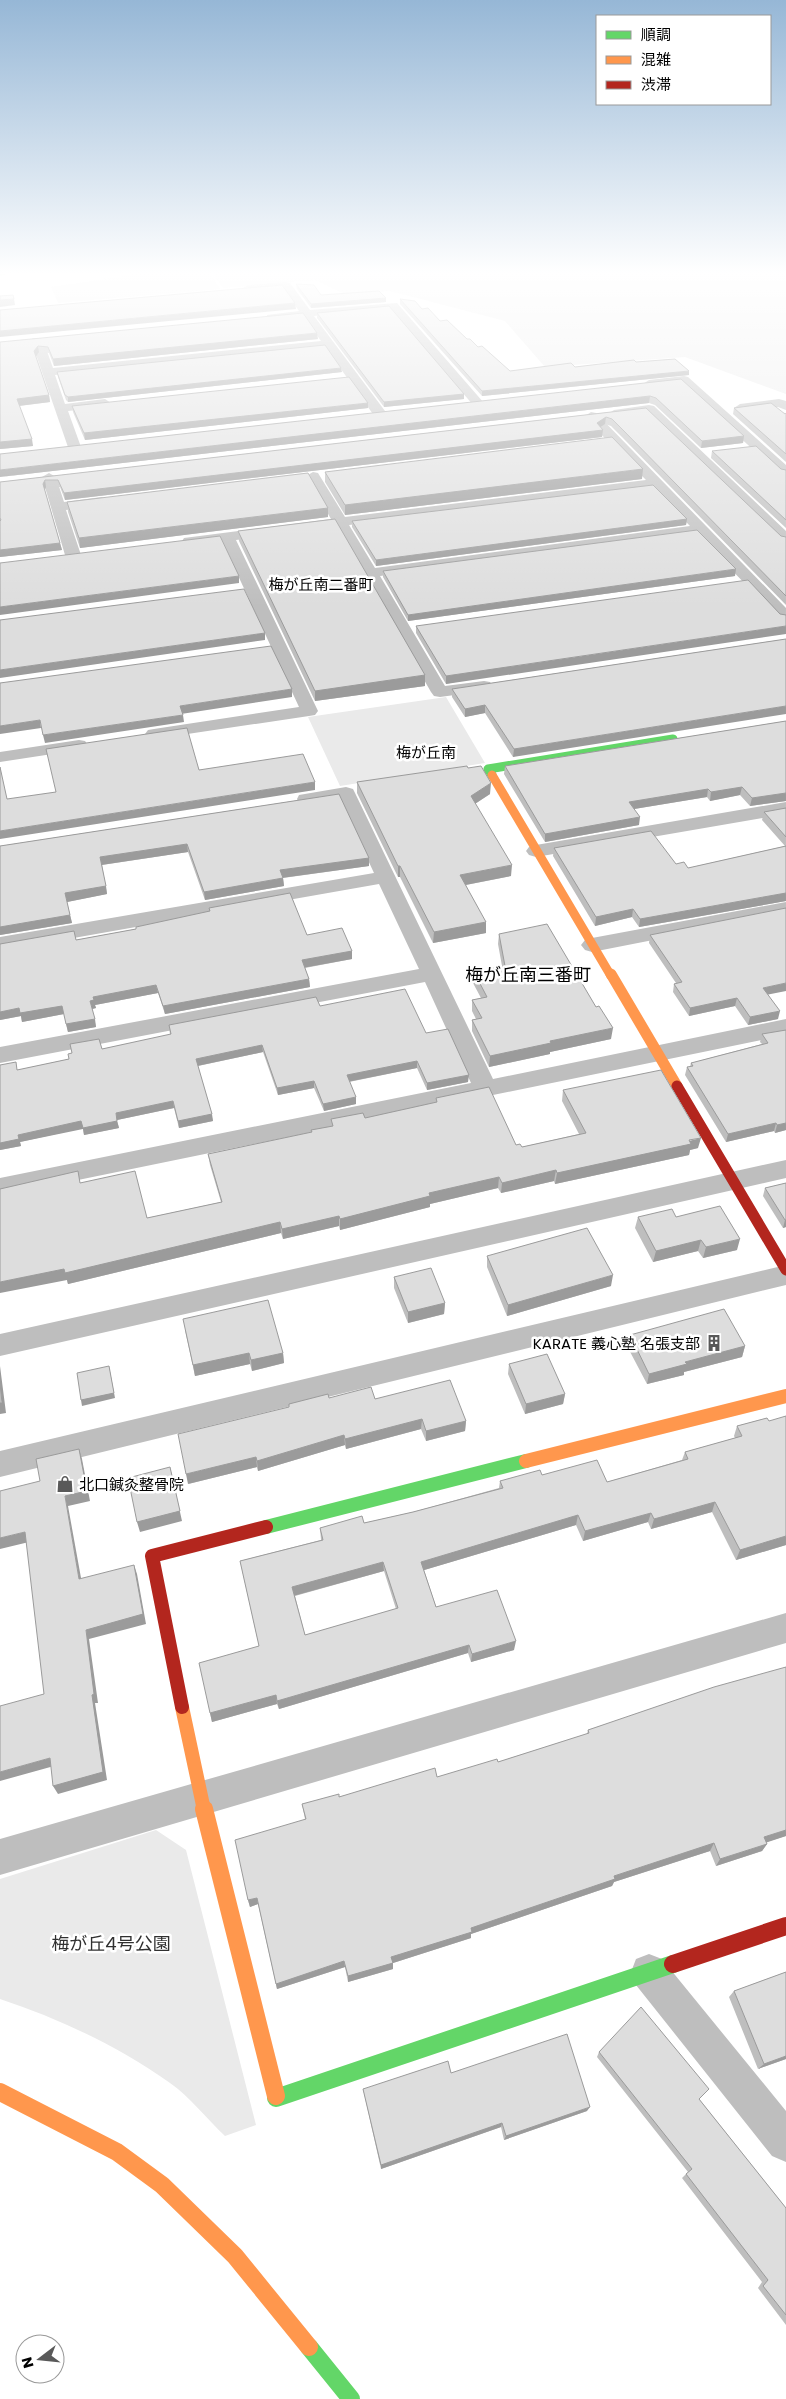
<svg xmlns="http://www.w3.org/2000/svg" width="786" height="2399" viewBox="0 0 786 2399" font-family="Poppins,'Noto Sans JP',sans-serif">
<rect width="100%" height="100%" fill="#fff"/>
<path fill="#eaeaea" d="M157,271H209L220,289L58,303L51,287Z
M211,271H786V394L685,357L545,367L505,321L390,291L345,294L315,280L223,288Z
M446,697L485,763L340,786L308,717Z
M156,1830L186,1850L256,2125L225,2136C207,2119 190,2097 170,2083C118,2046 60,2019 0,1999V1879Z"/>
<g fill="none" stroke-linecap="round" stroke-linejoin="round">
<path fill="#bebebe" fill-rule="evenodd" d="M286,282L290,283L310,310L397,303L484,403L478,407L474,406L390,309L314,316L385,411L386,414L385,417H375L326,348L55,375L65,404L105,399L111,403L105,407L68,411L81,447L79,450H69L31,340L33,338H41L43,340L53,368L321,341L304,317L267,319V315L299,311L283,288L248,291L243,288L248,285Z
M684,376L688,377L786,465V476L781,475L681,384L649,388L643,384L649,380Z
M779,399L786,401V410L778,407L740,412L734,408L740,404Z
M649,405L654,406L786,531V543L781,542L646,413L614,418L608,414L614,410Z
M591,412L596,413L786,608V622L780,620L697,534L380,576L445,686L484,681L490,682L493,686L490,690L484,691L440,697L434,696L431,692L336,527L236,540L318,711L315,715L309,716L154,739L148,738L145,734L148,730L154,729L299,707L222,541L189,545L182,541L184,538L331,519L306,476L313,472L318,473L345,517L646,480L586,419L585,416ZM653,488L690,526L375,568L349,525Z
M49,473L56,477L64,502L102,497L109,501L102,505L66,510L81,555L78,558H68L65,555L42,477Z
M79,740L85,741L88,745L85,749L0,762V752Z
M346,787L353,789L355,793L493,1079L786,1019V1035L0,1196V1178L471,1083L425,982L0,1063V1047L419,969L379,884L0,951V937L374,873L340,800L306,805L299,803L297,799L299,795Z
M786,802V814L536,857L529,855L526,851L529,847L536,845Z
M786,902V914L592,952L585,950L581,945L585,940L592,938Z
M786,1160V1178L0,1356V1334Z
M786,1265V1285L0,1477V1451Z
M786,1613V1643L0,1875V1839Z
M649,1954L662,1959L786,2111V2162L772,2156L636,1985L631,1972L636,1959Z"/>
<path stroke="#63d668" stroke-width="5.5" d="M0,273L7,271"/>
<path stroke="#63d668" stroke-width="9" d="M492,775L488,769L673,739"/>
<path stroke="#63d668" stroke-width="14" d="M266,1527L526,1461"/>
<path stroke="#63d668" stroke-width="18" d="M276,2096V2098L673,1964
M309,2347L351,2399"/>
<path stroke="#ff974d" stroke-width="9" d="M492,775L611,976"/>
<path stroke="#ff974d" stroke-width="11" d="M611,974L677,1086"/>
<path stroke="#ff974d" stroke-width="14" d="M526,1461L786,1396
M182,1707L204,1810"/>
<path stroke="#ff974d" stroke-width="18" d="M204,1809L276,2096
M0,2092L117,2152L162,2185L235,2256L309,2347"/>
<path stroke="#b3261e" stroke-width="11" d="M677,1086L786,1270"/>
<path stroke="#b3261e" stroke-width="14" d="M182,1707L152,1556L266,1527"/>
<path stroke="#b3261e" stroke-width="18" d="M673,1964L786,1926"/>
</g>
<path fill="#bebebe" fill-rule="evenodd" d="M296,284L321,295L386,298V302L311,308L297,289Z
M400,299L422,309L478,347L510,371L575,367L636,362L689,375L482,396L400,304Z
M317,313L464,394V399L384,407L317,318Z
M318,339L54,366L49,353L39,352L36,357L49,395L50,402L19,406L33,446L0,449V342Z
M57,372H342L68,402L66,400L58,377Z
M681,379L744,436L743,443L701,448L655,405L649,403L0,477Z
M72,406L368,408L85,440L73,412Z
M646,408L781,536L786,537V605L622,437L611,426L605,424L600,427L602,437L65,500L60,487H46L45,490L60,543L62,550L0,557V482Z
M734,408L786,413V462L733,414Z
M712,451L786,470V528L711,458Z
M325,472L642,479L345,515L325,482Z
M67,502L328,508V517L80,548L68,512Z
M687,519L686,525L376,566L352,527V521Z
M238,531L425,686L315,701L239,541Z
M383,571L735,576L408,621L383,577Z
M780,614L446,684L416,633V626Z
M786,639L513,757L485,713L465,717L452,697V689Z
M786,721V801L750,806L740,795L710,801L707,797L634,809L639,825L545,842L504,774L505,766Z
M468,768L490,794L475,804L511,876L466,885L486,933L433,943L400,877H398L357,793V782Z
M339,794L369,858V866L283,878L284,886L205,900L188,852L102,865L107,894L67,902L72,923L0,935V846Z
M786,808V901L639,927L632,917L595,926L553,856L554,848L676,864L688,868L785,846L762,820L764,812Z
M209,908L307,935L352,951V959L305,968L309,979L310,987L165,1014L158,993L95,1005L96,1008L92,1009L96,1027L68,1032L64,1014L22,1022L21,1016L0,1020V944L76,940L136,929L210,911Z
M499,934L611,1039L550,1052V1054L489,1067L472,1031V1020L476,1019L472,1011V1000L481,998L473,983L474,972L502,966L498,944Z
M650,935L768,995L778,1019L748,1025L735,1006L689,1016L673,992L674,984L676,983L649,943Z
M320,1006L426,1033L468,1082L427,1090L417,1068L349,1082L356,1104L324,1111L314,1088L278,1095L263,1052L198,1066L213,1121L179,1128L174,1108L117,1120L119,1128L84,1135L83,1128L20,1142L21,1146L0,1150V1065L18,1070L69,1059L102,1049L170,1035L169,1025Z
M786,1030V1130L775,1133L774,1131L726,1142L685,1075L687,1067H690L691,1063L762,1044L760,1042L762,1034Z
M563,1090L698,1148L690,1150L689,1155L555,1184L554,1181L501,1193L498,1188L430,1204V1207L340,1230L339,1226L283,1239L281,1233L68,1284L67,1280L81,1183L147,1218L221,1202L210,1165L208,1154L311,1132V1130L331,1126V1119L365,1118L435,1102L436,1098L516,1145L522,1147L579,1134L562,1101Z
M786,1183V1227L783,1228L763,1196L765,1188Z
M638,1217H676L737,1250L703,1258L698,1251L653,1262L635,1228Z
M487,1256L611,1286L507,1316L487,1267Z
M394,1277L445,1303L444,1314L408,1323L394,1288Z
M185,1330L283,1353L284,1363L252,1371L250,1364L195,1376Z
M630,1335L745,1346L742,1357L684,1372V1375L647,1384L627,1346Z
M509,1364L565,1394L563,1404L525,1414L508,1374Z
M329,1398L375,1399L466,1421L465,1431L426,1441L421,1429L346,1449L345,1445L258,1471L257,1467L188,1484L289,1407V1404Z
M767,1418L786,1545L736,1560L712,1512L651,1529L648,1522L583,1541L576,1525L424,1570L436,1607L514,1650L471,1662L468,1653L279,1709L277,1704L212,1722L210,1713L259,1646L240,1561L321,1540L320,1528L364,1523L413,1512L499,1488L500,1481L542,1475L607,1482L682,1460L685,1452L735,1438L734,1436L737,1426ZM384,1571L396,1609L305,1635L295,1596Z
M786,1667V1836L766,1842L767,1844L762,1851L716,1866L710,1851L614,1882L612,1886L471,1934V1938L393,1963V1969L348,1982L345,1967L277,1989L258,1904L250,1907L248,1900L305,1819L302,1804L437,1777L498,1762L587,1734L588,1730Z
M786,1972V2059L758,2069L729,1997L734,1991Z
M599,2052L699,2099L786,2208V2325L758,2288L762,2282L682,2178L688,2172L597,2057Z
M451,2073L587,2111L504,2140L501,2127L381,2169L363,2089Z"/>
<path fill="#9b9b9b" d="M386,298V302L311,308V304Z
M14,299L15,305L0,307V300Z
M295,303L296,309L0,337V331Z
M317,333L318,339L54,366L53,359Z
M38,346L39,352L35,358L34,351Z
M341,368L342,372L68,402V397Z
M689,371V375L482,396V391Z
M464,394V399L384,407V402Z
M49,395L50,402L18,406L17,399Z
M650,396L649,403L0,477V470Z
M368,403V408L85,440L84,433Z
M606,417L605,424L596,430L597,423Z
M603,430L602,437L65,500L64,493Z
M744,436L743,443L701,448L702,441Z
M32,439L33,446L0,449V442Z
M643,469L642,479L345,515V505Z
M45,480L46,487L44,492L43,484Z
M328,508V517L80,548L79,538Z
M687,519L686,525L376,566V560Z
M60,543L62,550L0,557V550Z
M736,569L735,576L408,621V615Z
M239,576V583L0,615V607Z
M786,626V634L446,684V676Z
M265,633V640L0,678V670Z
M425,675V686L315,701V691Z
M292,689V697L181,714L180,706Z
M485,705V713L465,717V709Z
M786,706V714L513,757L514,749Z
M183,715L184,722L45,743L43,735Z
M40,720L41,728L0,734V726Z
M315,782V790L0,839V831Z
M491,783L490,794L470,807L471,796Z
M742,787L740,795L710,801L711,792Z
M708,789L707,797L628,810L629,802Z
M786,793V801L750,806L752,798Z
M640,817L639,825L545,842V834Z
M187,844L188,852L101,865L100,857Z
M369,858V866L281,878L280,870Z
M512,865L511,876L460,886V875Z
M398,866H400V877H398Z
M283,878L284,886L205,900L204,892Z
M106,886L107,894L67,902L65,893Z
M786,893V901L639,927L640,919Z
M633,909L632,917L595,926L596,917Z
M70,915L72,923L0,935V927Z
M486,922V933L433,943L434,932Z
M352,951V959L302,968V960Z
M309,979L310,987L165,1014L163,1006Z
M786,983V991L761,996L763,988Z
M156,985L158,993L95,1005L96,1008L92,1009L90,1001L93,997Z
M737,998L735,1006L689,1016L690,1008Z
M62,1006L64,1014L22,1022L21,1016L0,1020V1012L19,1008Z
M780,1011L778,1019L748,1025L750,1017Z
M95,1019L96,1027L68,1032L66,1024Z
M613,1028L611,1039L550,1052V1054L489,1067L490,1056L550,1041Z
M262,1045L263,1052L197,1066L196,1059Z
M417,1061V1068L347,1082V1075Z
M469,1075L468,1082L427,1090V1083Z
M314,1081V1088L278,1095L277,1088Z
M356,1097V1104L324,1111L323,1104Z
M173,1101L174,1108L117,1120L116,1113Z
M212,1114L213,1121L179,1128L178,1121Z
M81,1121H117L119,1128L84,1135L83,1129L20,1142L21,1146L0,1150V1143L18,1135Z
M776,1123L774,1131L726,1142L728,1134Z
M786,1123V1130L775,1133L777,1125Z
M701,1138L698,1148L690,1150L689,1155L555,1184L557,1173Z
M556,1170L554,1181L501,1193L502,1183Z
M499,1177L498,1188L430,1204V1207L340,1230V1219L429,1193Z
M339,1216V1226L283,1239L282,1229Z
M785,1220H786V1227L783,1228Z
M280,1222L281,1233L68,1284L67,1280L0,1293V1282Z
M740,1239L737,1250L703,1258L706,1247Z
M701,1240L698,1251L653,1262L656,1251Z
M613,1275L611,1286L507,1316L508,1305Z
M445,1303L444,1314L408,1323V1312Z
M745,1346L742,1357L684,1372V1375L647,1384L649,1374L685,1362Z
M249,1353L250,1364L195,1376L193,1365Z
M283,1353L284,1363L252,1371L251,1360Z
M0,1366L6,1413L0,1414Z
M109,1366L115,1398L82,1406L81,1400Z
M565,1394L563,1404L525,1414L526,1404Z
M422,1419L421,1429L346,1449L345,1439Z
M466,1421L465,1431L426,1441V1431Z
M344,1435L345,1445L258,1471L257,1461Z
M79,1449L82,1459L90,1501L68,1506L83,1589L79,1579L65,1496Z
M256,1457L257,1467L188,1484L186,1474Z
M170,1467L182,1521L140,1532L137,1522Z
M715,1502L712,1512L651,1529L654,1519Z
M651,1513L648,1522L583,1541L585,1531Z
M578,1515L576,1525L421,1571V1562Z
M25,1532L29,1542L0,1549V1538Z
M786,1536V1545L736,1560L740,1550Z
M383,1562L384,1571L293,1596L292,1587Z
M134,1565L137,1574L146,1624L89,1639L98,1703H95L107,1780L58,1794L53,1786L92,1695L86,1630Z
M516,1641L514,1650L471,1662L472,1654Z
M469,1645L468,1653L279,1709L277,1701Z
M276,1695L277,1704L212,1722L210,1713Z
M50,1758L54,1766L0,1781V1772Z
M786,1830V1836L759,1845L764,1837Z
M714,1843L710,1851L614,1882L612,1886L471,1934V1938L393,1963V1969L348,1982V1976L391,1957L614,1876Z
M767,1844L762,1851L716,1866L720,1859Z
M257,1898L258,1904L250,1907L248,1900Z
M344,1961L345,1967L277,1989L276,1984Z
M786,2056V2059L758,2069L764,2064Z
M590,2107L587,2111L504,2140L506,2136Z
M502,2123L501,2127L381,2169V2165Z"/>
<path fill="#ddd" stroke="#9b9b9b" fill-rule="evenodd" d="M296,284L314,285L321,295L379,291L386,298L311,304Z
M282,285L295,303L0,331V310Z
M13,295L14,299L0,300V296Z
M400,299L415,301L422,309L428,308L440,321L447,320L467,339H470L478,347L482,346L510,371L571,363L575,367L634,360L636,362L675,359L689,371L482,391Z
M389,306L464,394L384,402L317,313Z
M303,313L317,333L53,359L48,347L38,346L34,351L49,395L17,399L32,439L0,442V342Z
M325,345L341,368L68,397L65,395L57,372Z
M349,377L368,403L84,433L72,406Z
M681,379L744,436L702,441L656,398L650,396L0,470V454Z
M771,403L785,414L786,413V454L734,408Z
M646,408L781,536L786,537V596L623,430L612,419L606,417L597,423L603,430L64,493L58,480H45L43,484L60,543L0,550V521L1,520L0,518V482Z
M612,437L643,469L345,505L325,472Z
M756,446L781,469L786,470V520L712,451Z
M308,473L328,508L79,538L67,502Z
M653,485L687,519L376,560L352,521Z
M335,519L425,675L315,691L238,531Z
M697,530L736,569L408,615L383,571Z
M220,536L239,576L0,607V563Z
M748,580L780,614L786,615V626L446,676L416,626Z
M244,589L265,633L0,670V620Z
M786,639V706L514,749L485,705L465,709L452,689Z
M271,646L292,689L180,706L183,715L43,735L40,720L0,726V683Z
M786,721V793L752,798L742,787L711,792L708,789L629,802L640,817L545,834L505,766Z
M187,728L199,770L303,754L315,782L0,831V767L7,799L56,792L46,749Z
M467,766L468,768L481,766L491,783L471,796L512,865L460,875L486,922L434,932L400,866H398L357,782Z
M339,794L369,858L280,870L283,878L204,892L187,844L100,857L106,886L65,893L70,915L0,927V846Z
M786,808V837L764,812Z
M651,831L676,864L684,862L688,868L786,846V893L640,919L633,909L596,917L554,848Z
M290,893L307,935L342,928L352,951L302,960L309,979L163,1006L156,985L93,997L94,1000L90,1001L95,1019L66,1024L62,1006L20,1013L19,1008L0,1012V944L74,931L76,940L136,929V927L210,911L209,908Z
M786,908V983L763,988L780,1011L750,1017L737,998L690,1008L674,984L682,982L650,935Z
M547,924L596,1007L599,1006L613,1028L550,1041L551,1043L490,1056L472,1020L482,1018L472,1000L487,997L474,972L505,966L499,934Z
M405,989L426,1033L448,1029L469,1075L427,1083L417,1061L347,1075L356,1097L323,1104L314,1081L277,1088L262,1045L196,1059L212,1114L178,1121L173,1101L116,1113L117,1121L83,1128L81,1121L18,1135L19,1139L0,1143V1065L16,1062L17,1070L69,1059L68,1054L72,1053L70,1044L99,1039L102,1049L171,1034L169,1025L316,997L320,1006Z
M786,1030V1123L777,1125L776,1123L728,1134L687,1067L693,1066L691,1063L768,1043L762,1034Z
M661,1070L701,1138L689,1140L691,1144L557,1173L556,1170L502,1183L499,1177L429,1193L430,1196L340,1219L339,1216L282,1229L280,1222L65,1273L64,1269L0,1282V1189L78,1171L80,1183L135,1171L147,1218L222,1202L208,1154L312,1132L311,1130L333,1126L331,1119L363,1113L365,1118L437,1102L436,1098L489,1087L516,1145L520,1144L522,1147L586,1133L563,1090Z
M786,1183V1220H785L765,1188Z
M720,1206L740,1239L706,1247L701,1240L656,1251L638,1217L672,1209L676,1217Z
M587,1228L613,1275L508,1305L487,1256Z
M431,1268L445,1303L408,1312L394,1277Z
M268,1300L283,1353L251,1360L249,1353L193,1365L183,1319Z
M724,1309L745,1346L685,1362L687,1364L649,1374L630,1335Z
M547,1354L565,1394L526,1404L509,1364Z
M109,1366L114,1393L81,1400L77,1373Z
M450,1380L466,1421L426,1431L422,1419L345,1439L344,1435L257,1461L256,1457L186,1474L178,1434L289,1407V1404L328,1394L329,1398L371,1387L375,1399Z
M0,1383L2,1403H0Z
M786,1416V1536L740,1550L715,1502L654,1519L651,1513L585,1531L578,1515L421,1562L436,1607L497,1590L516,1641L472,1654L469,1645L277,1701L276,1695L210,1713L199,1663L259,1646L240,1561L323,1540L320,1528L362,1516L364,1523L413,1512L503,1488L500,1481L540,1470L542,1475L597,1460L607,1482L688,1459L685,1452L742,1436L737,1426L767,1418L769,1421ZM383,1562L398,1608L305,1635L292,1587Z
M79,1449L87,1491L65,1496L79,1579L134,1565L143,1614L86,1630L94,1694L92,1695L103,1772L53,1786L50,1758L0,1772V1706L44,1694L25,1532L0,1538V1491L40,1481L36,1459Z
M170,1467L180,1511L137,1522L128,1478Z
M786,1667V1830L764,1837L767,1844L720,1859L714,1843L614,1876L615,1879L471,1928L472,1932L391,1957L393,1963L348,1976L344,1961L276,1984L257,1898L248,1900L235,1840L306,1819L302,1804L339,1794V1797L435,1768L437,1777L497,1759L498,1762L589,1733L588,1730L714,1687Z
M786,1972V2056L764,2064L734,1991Z
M641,2007L709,2089L699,2099L786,2208V2315L763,2286L768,2280L686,2174L692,2169L599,2052Z
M567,2034L590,2107L506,2136L502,2123L381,2165L363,2089L448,2061L451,2073Z"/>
<linearGradient id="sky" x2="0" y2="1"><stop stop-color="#96b7d6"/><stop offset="0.45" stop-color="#fff"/><stop offset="1" stop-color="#fff" stop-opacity="0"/></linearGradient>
<rect width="786" height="607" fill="url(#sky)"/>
<defs>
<g id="building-bare" transform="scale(1.35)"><path d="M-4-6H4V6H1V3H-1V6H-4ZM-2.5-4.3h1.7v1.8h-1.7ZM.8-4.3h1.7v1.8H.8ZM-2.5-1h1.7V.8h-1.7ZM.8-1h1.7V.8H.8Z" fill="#595959" stroke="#fff" stroke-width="2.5" paint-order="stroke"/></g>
<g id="shop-bare" transform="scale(1.35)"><path d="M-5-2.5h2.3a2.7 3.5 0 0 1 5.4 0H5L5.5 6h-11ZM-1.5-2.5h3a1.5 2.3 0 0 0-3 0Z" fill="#595959" stroke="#fff" stroke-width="2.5" paint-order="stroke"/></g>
</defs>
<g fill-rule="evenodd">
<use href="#building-bare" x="714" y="1343"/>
<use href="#shop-bare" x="65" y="1484"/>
</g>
<g text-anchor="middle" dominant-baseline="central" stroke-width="5" stroke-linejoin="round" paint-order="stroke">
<g font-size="15" fill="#000" stroke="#fff">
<text x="321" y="584">梅が丘南二番町</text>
<text x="426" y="752">梅が丘南</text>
</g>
<g font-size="15" fill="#000" stroke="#fff" text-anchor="end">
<text x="700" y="1343">KARATE 義心塾 名張支部</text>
<text x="79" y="1484" text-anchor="start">北口鍼灸整骨院</text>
</g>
<g font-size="18" fill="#000" stroke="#fff">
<text x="528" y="974">梅が丘南三番町</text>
</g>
<g font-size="18" fill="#303030" stroke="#fff">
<text x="111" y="1943">梅が丘4号公園</text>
</g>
</g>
<rect x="596" y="15" width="175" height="90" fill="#ffffff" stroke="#999999"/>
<rect x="606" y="31" width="25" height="8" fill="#63d668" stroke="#999999"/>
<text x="641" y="40" font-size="15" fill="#000000">順調</text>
<rect x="606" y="56" width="25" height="8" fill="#ff974d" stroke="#999999"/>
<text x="641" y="65" font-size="15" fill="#000000">混雑</text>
<rect x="606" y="81" width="25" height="8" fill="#b3261e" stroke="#999999"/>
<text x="641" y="90" font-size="15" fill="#000000">渋滞</text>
<g transform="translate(40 2359) rotate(254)"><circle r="24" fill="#ffffff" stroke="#999999"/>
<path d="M0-4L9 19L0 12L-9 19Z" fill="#595959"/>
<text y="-8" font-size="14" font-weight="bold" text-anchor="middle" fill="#000000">N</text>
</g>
</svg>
